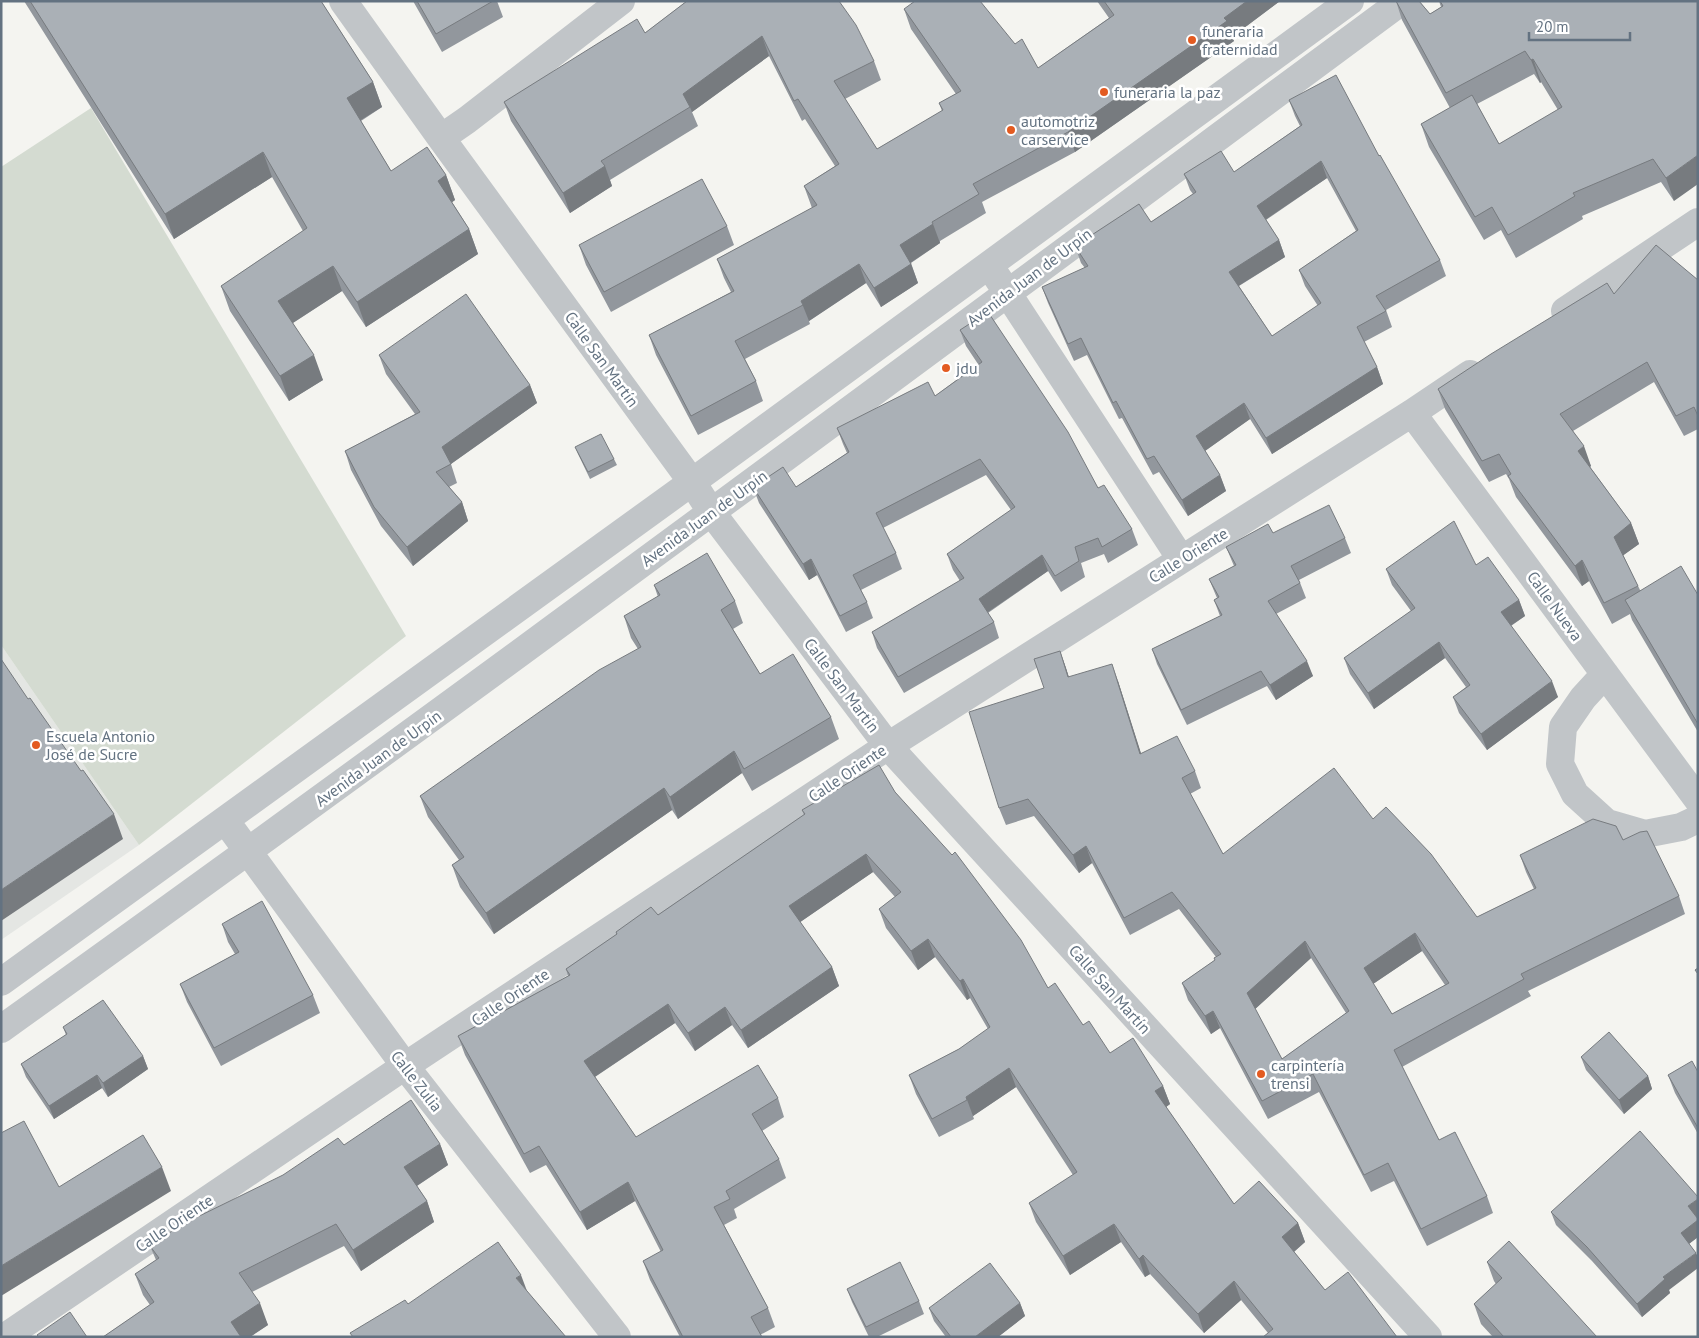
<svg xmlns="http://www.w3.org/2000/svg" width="1699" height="1338" viewBox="0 0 1699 1338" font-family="'PT Sans',sans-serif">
<rect width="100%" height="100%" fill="#f4f4f0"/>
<path fill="#e4e6e3" d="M1,645L139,845L1,940Z"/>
<path fill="#d4dbd1" d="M91,108L406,636L139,845L1,645V167Z"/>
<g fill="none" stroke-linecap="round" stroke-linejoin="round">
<path stroke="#c1c5c8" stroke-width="28" d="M343,1L441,138L692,482L712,513L888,746L1428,1337
M441,138L467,120L621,1
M997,277L1181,559
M1565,311L1698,222
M1412,413L1698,800
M1605,674L1583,698L1563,727L1560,764L1575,794L1607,823L1645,834L1681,827L1698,819
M225,820L405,1066L617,1337
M1,982L692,482L1350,1
M1,1029C472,692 936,346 1402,1
M5,1337L405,1066L888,746L1412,413L1470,374"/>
</g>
<path fill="#92979d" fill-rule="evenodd" d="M24,1H321L373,82L382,107L361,121L391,171L446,175L455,200L452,202L469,229L478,254L366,327L342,291L293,323L323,380L289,401L230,311L221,286L303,231L272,177L174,239Z
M413,1H497L503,17L442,52Z
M687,1L874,61L881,80L845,99L877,149L942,111L939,103L956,94L911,29L904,9L1015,44L1038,68L1109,18L1097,1H1280L1232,37L1234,41L1075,152L982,202L986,213L940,241V243L911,263L918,283L881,307L866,283L809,321L810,324L745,359L756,381L763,401L698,435L656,355L649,335L731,292L724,278L717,259L812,208L804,186L835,166L805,119L802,121L769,56L692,112L698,126L610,180L612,186L570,213L511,121L504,102L645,33Z
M1396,1H1419L1430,14L1441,7L1439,1H1698L1674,201L1661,182L1582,216L1583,219L1516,258L1501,230L1484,240L1429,147L1421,124L1450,108L1402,20ZM1534,74L1540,83L1541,82L1558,110L1499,144L1477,104Z
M1289,100L1379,156L1440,260L1446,276L1386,310L1392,327L1364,342L1377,367L1383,384L1272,454L1250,419L1205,451L1220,475L1226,491L1188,516L1159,472L1153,475L1122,418L1119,419L1087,355L1074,361L1048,303L1042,287L1085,268L1081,263L1075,246L1151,222L1193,194L1190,190L1184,174L1234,172L1300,126L1295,116ZM1327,178L1356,231L1299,270L1305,286L1318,306L1272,336L1239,286L1285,257L1279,240L1266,220Z
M727,226L734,245L611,312L586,265L579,245Z
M1698,280V429L1684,436L1654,382L1573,431L1591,466L1590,467L1631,523L1639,544L1623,555L1640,590L1698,595V732L1632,620L1630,614L1612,624L1589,581L1582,586L1516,497L1509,479L1506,474L1489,482L1445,409L1438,389L1614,294Z
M960,330L1098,488L1132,529L1138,545L1108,563L1104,554L1081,563L1085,577L1061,592L1048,571L988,613L994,622L999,638L904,693L877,648L872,632L960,581L953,570L947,554L1011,510L986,475L883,528L896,553L902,569L861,590L867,602L873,618L846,632L817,575L809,580L759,503L753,487H796L847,453L843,444L837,428L935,396L978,364L966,346Z
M379,355L530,385L537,403L451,464L457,483L449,487L462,502L468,521L413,566L381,526L351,470L345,451L415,414L386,374Z
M575,447L614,459L617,465L590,479L578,454Z
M1273,533L1345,538L1351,553L1299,580L1306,598L1276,614L1313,676L1276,700L1267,686L1187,725L1157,664L1152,649L1220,616L1214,600L1217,598L1209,579L1234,566L1226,547Z
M1476,565L1519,600L1525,616L1511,626L1558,697L1487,750L1459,713L1453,697L1466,687L1445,658L1374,709L1350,674L1344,658L1411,611L1392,585L1386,569Z
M654,585L735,601L743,623L733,629L760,674L831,717L839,739L752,791L742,773L678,819L672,810L494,934L460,887L452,865L459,860L428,817L420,796L638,649L631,638L624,616L658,597Z
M1060,651L1069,677L1118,681L1141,754L1195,771L1201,788L1190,794L1223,854L1373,819L1477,917L1534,889L1526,872L1520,855L1623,840L1679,896L1685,914L1528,991L1531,996L1402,1067L1439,1140L1487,1196L1493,1213L1427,1246L1394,1181L1371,1192L1319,1092L1268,1119L1220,1028L1211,1034L1188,1000L1182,983L1215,960L1214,958L1216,957L1179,909L1130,935L1092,863L1079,873L1034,816L1006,825L999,808L1044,688ZM1422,951L1445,985L1392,1014L1373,984ZM1311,958L1346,1013L1282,1059L1255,1009Z
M895,792L1048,988L1110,1053L1163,1086L1170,1104L1166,1107L1234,1204L1298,1223L1305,1242L1294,1252L1325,1290L1268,1333L1241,1300L1204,1333L1150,1274L1145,1277L1121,1242L1070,1275L1036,1222L1029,1203L1073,1175L1016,1087L973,1116L974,1119L939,1137L916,1094L909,1075L959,1049L988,1029L970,998L967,1000L935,957L918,970L886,928L879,909L895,897L873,872L800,922L832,967L839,986L748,1048L732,1025L695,1051L675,1023L595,1077L636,1137L778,1098L784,1117L762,1131L779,1159L786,1178L734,1209L737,1218L724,1225L768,1308L775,1327L760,1335L762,1337H680L650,1280L643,1261L661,1252L635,1201L587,1230L546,1165L530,1173L465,1055L458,1036L568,976L566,969L616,935V932L658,915L804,815L802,810Z
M222,924L313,995L320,1013L221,1066L187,1002L180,984L235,954L228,942Z
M63,1027L143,1056L148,1069L108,1097L102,1088L54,1119L26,1077L21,1064L66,1035Z
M1581,1057L1648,1076L1652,1089L1624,1114L1586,1070Z
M1698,1072V1134L1675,1093L1668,1075Z
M440,1144L448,1165L417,1186L427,1201L434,1222L361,1271L344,1246L252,1292L268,1325L250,1337H103L150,1305L143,1295L135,1274L156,1260L150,1246L344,1145Z
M1551,1212L1698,1216L1696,1217L1698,1219V1237L1689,1244L1669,1290L1670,1293L1642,1317L1592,1261L1556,1225Z
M1487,1262L1597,1337H1493L1481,1324L1474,1304L1496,1284L1494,1281Z
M847,1289L919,1301L924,1314L877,1337H869L852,1302Z
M1020,1303L1025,1316L998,1337H946L934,1321L929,1308Z"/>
<path fill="#777b7f" d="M1247,1H1280L1232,37L1234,41L1075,152L1068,132Z
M762,36L769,56L692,112L690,107L683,94Z
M1533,59L1541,82L1540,83L1531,60Z
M373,82L382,107L356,123L347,98Z
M263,152L272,177L174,239L165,214Z
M1698,155V184L1674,201L1666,178Z
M1321,161L1327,178L1262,222L1257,206Z
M605,166L612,186L570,213L563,193Z
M446,175L455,200L447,206L438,181Z
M933,224L940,243L907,265L900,245Z
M469,229L478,254L366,327L357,302Z
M1279,240L1285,257L1235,288L1229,272Z
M859,264L866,283L809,321L801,301Z
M911,264L918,283L881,307L874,288Z
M333,266L342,291L288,326L278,301Z
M314,355L323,380L289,401L280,376Z
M1377,367L1383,384L1272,454L1266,438Z
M530,385L537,403L448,466L442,447Z
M1244,403L1250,419L1202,453L1196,436Z
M1584,446L1591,466L1585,471L1578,451Z
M1220,475L1226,491L1188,516L1182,500Z
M462,502L468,521L413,566L407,547Z
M1631,523L1639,544L1621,557L1614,537Z
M1042,555L1048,571L985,614L979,599Z
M811,559L817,575L809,580L803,564Z
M1582,560L1589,581L1582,586L1575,566Z
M1519,600L1525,616L1507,628L1501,612Z
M1439,642L1445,658L1374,709L1368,693Z
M1060,651L1066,668L1074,695L1068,677Z
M1307,661L1313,676L1276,700L1270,685Z
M1112,664L1118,681L1147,772L1140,754Z
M1552,681L1558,697L1487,750L1481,734Z
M734,751L742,773L678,819L670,797Z
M664,788L672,810L494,934L486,913Z
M114,814L123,839L1,921V890Z
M1086,846L1092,863L1079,873L1073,855Z
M866,854L873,872L796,925L789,906Z
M1415,933L1422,951L1370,986L1364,968Z
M928,939L935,957L918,970L911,951Z
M1305,941L1311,958L1253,1011L1247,993Z
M832,967L839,986L748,1048L741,1030Z
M963,979L970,998L967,1000L960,981Z
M668,1004L675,1023L590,1080L584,1061Z
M725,1007L732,1025L695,1051L688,1033Z
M1213,1011L1220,1028L1211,1034L1205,1016Z
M143,1056L148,1069L108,1097L103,1083Z
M1009,1068L1016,1087L973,1116L966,1097Z
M97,1075L102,1088L54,1119L49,1106Z
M1648,1076L1652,1089L1624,1114L1619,1100Z
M1163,1086L1170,1104L1162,1110L1155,1091Z
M440,1144L448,1165L412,1189L404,1167Z
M162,1167L171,1191L1,1296V1266Z
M628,1182L635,1201L587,1230L580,1212Z
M1698,1199V1216L1693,1219L1688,1206Z
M427,1201L434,1222L361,1271L353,1250Z
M1698,1220V1237L1686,1246L1681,1233Z
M1298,1223L1305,1242L1289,1256L1282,1237Z
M1114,1224L1121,1242L1070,1275L1063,1256Z
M1696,1253L1698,1257V1268L1669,1290L1670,1293L1642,1317L1637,1304L1663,1277Z
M1143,1255L1150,1274L1145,1277L1139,1259Z
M521,1275L527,1291L516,1278Z
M1234,1281L1241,1300L1204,1333L1198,1314Z
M260,1303L268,1325L250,1337H237L231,1322Z
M1020,1303L1025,1316L998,1337H975Z"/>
<path fill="#aab0b6" stroke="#777b7f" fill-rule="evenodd" d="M30,1H321L373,82L347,98L391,171L427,147L446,175L438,181L469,229L357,302L333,266L278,301L314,355L280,376L221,286L307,228L263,152L165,214Z
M417,1H493L436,34Z
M687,1H839L856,25L874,61L834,81L877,149L943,110L939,103L961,91L904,9L915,1H980L1015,44L1022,39L1038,68L1114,15L1104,1H1247L1224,18L1227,21L1068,132L973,184L979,194L932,222L933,224L900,245L911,264L874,288L859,264L801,301L803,305L735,341L756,381L691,416L649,335L734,291L717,259L817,205L804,186L839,164L798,99L794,101L762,36L683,94L690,107L601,161L605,166L563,193L504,102L637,19L645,33Z
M1396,1H1419L1430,14L1443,6L1440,1H1698V155L1666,178L1653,159L1573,193L1575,196L1508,235L1492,207L1475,217L1421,124L1472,95L1499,144L1562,107L1533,59L1531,60L1525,51L1446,93Z
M1336,75L1379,156L1380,155L1440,260L1376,296L1386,311L1357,327L1377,367L1266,438L1244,403L1196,436L1220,475L1182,500L1154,456L1147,459L1116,401L1113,403L1081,338L1068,344L1042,287L1088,266L1075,246L1139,204L1151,222L1196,192L1184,174L1221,151L1234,172L1302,125L1289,100ZM1321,161L1358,230L1299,270L1321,303L1272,336L1229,272L1279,240L1257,206Z
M702,179L727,226L604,292L579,245Z
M1656,245L1698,280V416L1694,407L1676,416L1647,362L1560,414L1584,446L1578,451L1631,523L1614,537L1638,586L1604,603L1582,560L1575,566L1508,476L1511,474L1499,454L1482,461L1438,389L1491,354L1607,283L1614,294Z
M466,294L530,385L442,447L451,464L436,472L462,502L407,547L374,507L345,451L420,412L379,355Z
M988,312L1068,432L1098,488L1104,485L1132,529L1102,547L1098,538L1075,547L1079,561L1055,576L1042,555L979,599L994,622L898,677L872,632L964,578L947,554L1015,507L980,459L876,513L896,553L853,575L867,602L840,616L811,559L803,564L753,487L783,467L796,487L849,452L837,428L928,382L935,396L982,362L960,330Z
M601,434L614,459L588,472L575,447Z
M1329,505L1345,538L1291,566L1300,583L1268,601L1307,661L1270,685L1261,671L1181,710L1152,649L1222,615L1214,600L1219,597L1209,579L1236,565L1226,547L1268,524L1273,533Z
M1454,521L1476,565L1488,557L1519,600L1501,612L1552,681L1481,734L1453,697L1470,685L1439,642L1368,693L1344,658L1415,608L1386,569Z
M707,553L735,601L721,610L760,674L793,654L831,717L744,769L734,751L670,797L664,788L486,913L452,865L464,857L420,796L599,670L641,647L624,616L660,595L654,585Z
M1681,566L1698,595V724L1625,600Z
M1060,651L1068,677L1112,664L1140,754L1177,736L1195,771L1182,778L1223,854L1334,768L1373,819L1386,807L1431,854L1477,917L1536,888L1520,855L1593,819L1616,826L1623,840L1640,832L1647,831L1679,896L1521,974L1524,979L1394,1050L1439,1140L1455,1132L1487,1196L1421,1229L1388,1163L1364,1175L1313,1074L1262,1101L1213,1011L1205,1016L1182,983L1215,960L1214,958L1221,954L1172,892L1124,918L1086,846L1073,855L1028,799L999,808L969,712L1044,688L1034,659ZM1415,933L1449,983L1392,1014L1364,968ZM1305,941L1349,1011L1282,1059L1247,993Z
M1,659L28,699L30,698L81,771L83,770L114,814L1,890Z
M879,765L895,792L952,855L955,852L1021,940L1048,988L1055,983L1083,1025L1089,1021L1110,1053L1133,1038L1163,1086L1155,1091L1234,1204L1259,1181L1298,1223L1282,1237L1325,1290L1348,1272L1397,1337H1263L1273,1329L1234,1281L1198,1314L1143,1255L1139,1259L1114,1224L1063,1256L1029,1203L1077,1172L1009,1068L966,1097L967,1100L932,1119L909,1075L959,1049L990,1027L963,979L960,981L928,939L911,951L879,909L901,892L866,854L789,906L832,967L741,1030L725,1007L688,1033L668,1004L584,1061L636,1137L758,1065L778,1098L752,1114L779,1159L726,1191L730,1199L714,1207L768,1308L751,1317L762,1337H683L643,1261L663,1250L628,1182L580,1212L539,1146L524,1154L458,1036L570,975L566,969L617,934L616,932L651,907L658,915L805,814L802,810Z
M262,901L313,995L214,1048L180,984L239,952L222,924Z
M1698,968V974L1695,970Z
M103,1000L143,1056L103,1083L97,1075L49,1106L21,1064L67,1034L63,1027Z
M1609,1032L1648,1076L1619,1100L1581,1057Z
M1692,1061L1698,1072V1128L1668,1075Z
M411,1100L440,1144L404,1167L427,1201L353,1250L336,1224L239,1273L260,1303L231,1322L241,1337H103L154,1302L135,1274L159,1258L150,1246L181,1225L283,1175L338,1138L344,1145Z
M24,1121L59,1187L143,1135L162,1167L1,1266V1133Z
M1640,1131L1698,1197V1199L1688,1206L1698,1219V1220L1681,1233L1696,1253L1663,1277L1665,1279L1637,1304L1587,1247L1551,1212Z
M1509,1241L1597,1337H1504L1474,1304L1502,1278L1487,1262Z
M498,1242L521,1275L516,1278L566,1337H353L350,1333L405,1300L408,1304Z
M900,1262L919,1301L866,1327L847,1289Z
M990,1263L1020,1303L975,1337H951L929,1308Z
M70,1312L87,1337H39L37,1335Z"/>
<g fill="#e35b21" stroke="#fff" stroke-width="2">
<circle cx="1192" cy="40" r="5"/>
<circle cx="1104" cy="92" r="5"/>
<circle cx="1011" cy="130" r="5"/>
<circle cx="946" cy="368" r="5"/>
<circle cx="36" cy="745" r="5"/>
<circle cx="1261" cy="1074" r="5"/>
</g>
<g text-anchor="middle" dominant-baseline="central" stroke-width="5" stroke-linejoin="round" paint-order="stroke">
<g font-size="16" fill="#637281" stroke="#fff" text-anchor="start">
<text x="1202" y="31">funeraria<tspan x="1202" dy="18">fraternidad</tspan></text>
<text x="1114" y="92">funeraria la paz</text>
<text x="1021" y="121">automotriz<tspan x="1021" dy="18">carservice</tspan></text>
<text x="956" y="368">jdu</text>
<text x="46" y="736">Escuela Antonio<tspan x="46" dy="18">José de Sucre</tspan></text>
<text x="1271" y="1065">carpintería<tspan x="1271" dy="18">trensi</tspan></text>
</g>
<g font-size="16" fill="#637281" stroke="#fff">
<text transform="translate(1029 277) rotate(-37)">Avenida Juan de Urpín</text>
<text transform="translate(602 359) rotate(54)">Calle San Martín</text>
<text transform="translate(704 518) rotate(-36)">Avenida Juan de Urpín</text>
<text transform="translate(1188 555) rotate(-32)">Calle Oriente</text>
<text transform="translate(1555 606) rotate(54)">Calle Nueva</text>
<text transform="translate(842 685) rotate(53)">Calle San Martín</text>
<text transform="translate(378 758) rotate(-36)">Avenida Juan de Urpín</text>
<text transform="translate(847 773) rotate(-34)">Calle Oriente</text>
<text transform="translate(1110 989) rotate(48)">Calle San Martín</text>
<text transform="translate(510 997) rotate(-34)">Calle Oriente</text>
<text transform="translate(417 1081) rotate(52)">Calle Zulia</text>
<text transform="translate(174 1223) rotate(-34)">Calle Oriente</text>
</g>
</g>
<rect width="1699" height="1338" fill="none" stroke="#637281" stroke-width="5"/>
<path d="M1529 32v8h101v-8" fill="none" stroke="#637281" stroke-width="2.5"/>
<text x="1536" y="32" font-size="15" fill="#637281" stroke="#ffffff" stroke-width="4" paint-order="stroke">20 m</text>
</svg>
